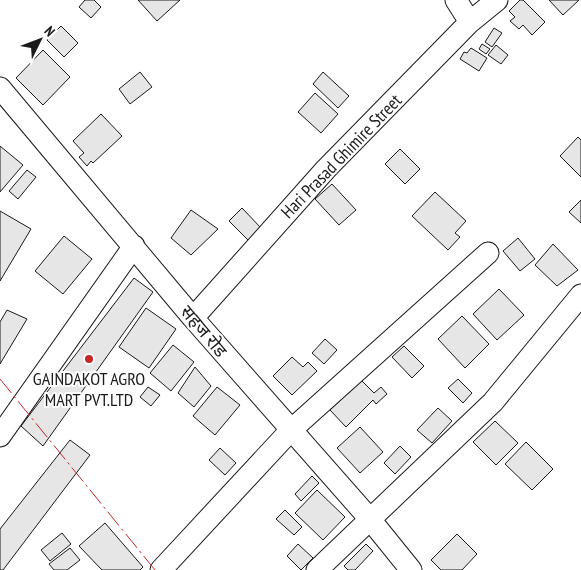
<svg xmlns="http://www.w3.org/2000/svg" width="581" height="570" viewBox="0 0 581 570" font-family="'PT Sans Narrow','Noto Sans Devanagari',sans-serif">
<rect width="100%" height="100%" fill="#fff"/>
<path fill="#e6e6e6" stroke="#1a1a1a" d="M85,0H94L101,7L91,18L79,7Z
M138,0H180L157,21Z
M520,0H523L545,22L532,35L523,25L519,29L510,21L515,17L509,11Z
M549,0H579L563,15Z
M61,26L78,43L64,57L47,40Z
M494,28L502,33L492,47L485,42Z
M482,44L490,49L486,54L479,49Z
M496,45L508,55L501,64L488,55Z
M471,48L487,58L479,71L460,59L464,52L467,53Z
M43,50L70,77L43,105L16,78Z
M140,72L152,87L130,104L119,89Z
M323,72L349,96L338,108L313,84Z
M315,93L338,114L321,133L298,112Z
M101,114L122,136L93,163L91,161L87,166L79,157L84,153L73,141Z
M578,137L581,140V177L560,156Z
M0,146L23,165L0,192Z
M400,149L420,169L405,184L385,164Z
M27,170L36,177L18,199L9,191Z
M332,184L356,210L339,225L315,199Z
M435,192L466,221L455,233L460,237L448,250L412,216Z
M581,200V223L569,212Z
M242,208L261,228L248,240L229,221Z
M191,210L218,229L191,255L171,238Z
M0,211L31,229L0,281Z
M64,236L92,259L63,294L35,271Z
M518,238L535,259L520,271L503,251Z
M553,244L578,270L557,286L535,265Z
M134,278L153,292L43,446L21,426Z
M499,289L524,315L497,340L473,314Z
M146,308L176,329L149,368L119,347Z
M7,310L27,319L0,364V322Z
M462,316L489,344L465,368L438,339Z
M325,339L337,350L324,364L312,353Z
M173,345L194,362L171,391L150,373Z
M404,346L424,366L412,378L392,357Z
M292,357L303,367L308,362L317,371L292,395L273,376Z
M195,367L211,386L194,407L178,393Z
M458,379L472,393L463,403L448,388Z
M361,380L374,393L381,387L387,394L376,404L373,400L346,427L330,410Z
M148,387L160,395L151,406L140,397Z
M217,387L240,405L215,435L193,416Z
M438,408L452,421L432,443L417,430Z
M495,421L518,443L496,465L473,442Z
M360,427L383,452L360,473L337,448Z
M70,440L90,455L3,570H0V529Z
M526,442L553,469L532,490L505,464Z
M400,446L411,457L395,474L384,463Z
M220,448L236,463L225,475L209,460Z
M312,476L319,483L301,501L295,494Z
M317,490L345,517L323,540L295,513Z
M285,510L302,527L294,535L276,519Z
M105,523L143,567L140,570H102L79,546Z
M62,533L71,544L50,561L41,550Z
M457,534L477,554L462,570H441L431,560Z
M298,544L313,558L301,570L287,556Z
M366,544L373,551L355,570H348L344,566Z
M70,548L80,560L67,570H54L49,564Z"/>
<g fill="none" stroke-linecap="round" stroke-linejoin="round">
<g stroke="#1a1a1a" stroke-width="23">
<path id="street" d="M456,0L470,22
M0,88L193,318L369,518L411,570
M193,318L326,169L470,22L497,0
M0,436L134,246
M161,570L290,431L488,253
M317,570L493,402L581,295"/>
</g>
<use href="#street" stroke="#fff" stroke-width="21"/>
<path stroke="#c62828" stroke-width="1" stroke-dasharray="18 4 2.5 4" stroke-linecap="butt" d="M0,379L155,570"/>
</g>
<circle fill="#c62828" stroke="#fff" stroke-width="2" cx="89" cy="359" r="5"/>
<g text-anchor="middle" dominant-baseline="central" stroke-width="4" stroke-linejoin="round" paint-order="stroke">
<g font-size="18" fill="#1a1a1a" stroke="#fff">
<text transform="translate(341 156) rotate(-46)">Hari Prasad Ghimire Street</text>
<text transform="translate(204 331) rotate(50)">सहज रोड</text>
</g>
<g font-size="18" fill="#1a1a1a" stroke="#fff">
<text x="89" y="378">GAINDAKOT AGRO<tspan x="89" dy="21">MART PVT.LTD</tspan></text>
</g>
</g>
<g transform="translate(40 40) rotate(48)" stroke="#ffffff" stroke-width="4" paint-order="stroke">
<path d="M0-4L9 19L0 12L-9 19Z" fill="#1a1a1a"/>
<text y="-8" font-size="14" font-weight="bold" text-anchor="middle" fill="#1a1a1a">N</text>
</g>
</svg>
